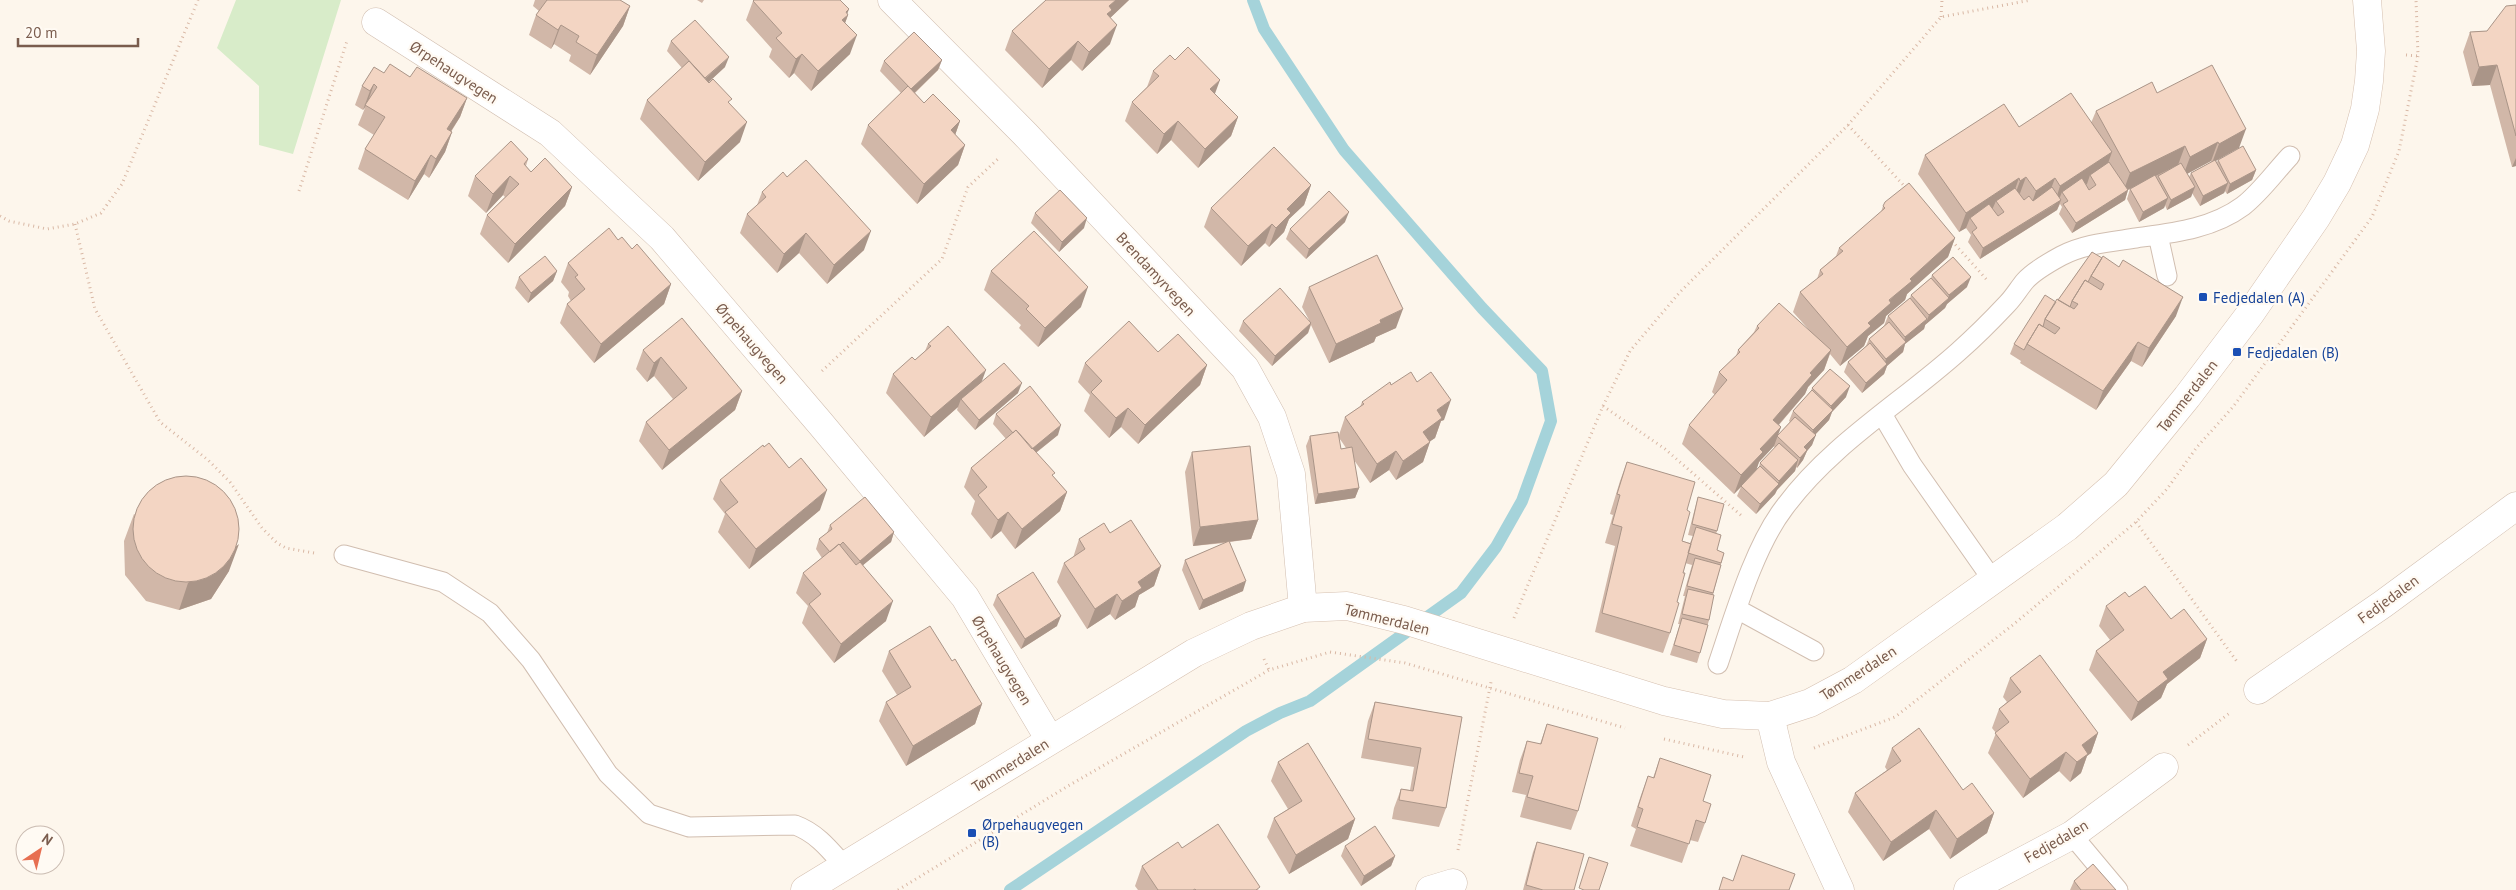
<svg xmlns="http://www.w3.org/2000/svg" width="2516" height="890" viewBox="0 0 2516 890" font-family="'PT Sans',sans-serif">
<rect width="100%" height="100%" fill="#fdf6ec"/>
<path fill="#d8ecc9" d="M236,0H341L293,154L259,145V86L217,48Z"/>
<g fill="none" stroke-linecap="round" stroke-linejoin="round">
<path stroke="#a5d3da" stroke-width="12" d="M1010,890L1246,731L1280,713L1310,701L1461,593L1496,547L1522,501L1551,421L1542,371L1482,308L1344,150L1264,29L1253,0"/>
<g stroke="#d1beb0" stroke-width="21">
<path id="lane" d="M2158,235L2167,276
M1882,414L1912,465L1992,579
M344,555L443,582L490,613L531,660L608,774L649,814L689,827L795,825C817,833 830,850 845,867
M1737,609L1814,651
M1718,664C1734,617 1754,547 1784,508C1830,445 1901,403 1958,352C1975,337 1992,320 2007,304C2014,297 2019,288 2025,281C2033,272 2050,262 2061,256C2084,244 2110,242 2136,238C2172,233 2212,229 2243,206C2260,193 2275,172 2290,156
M2072,835L2118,890"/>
</g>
<g stroke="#d1beb0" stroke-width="29">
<path id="street" d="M892,0L1025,134L1245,368L1272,417L1291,474L1303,608
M376,22L550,133L662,238L820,423L965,597L1050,740
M2258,690L2383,604L2516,506
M1770,716L1781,762L1840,890
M1430,890L1453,883
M1968,890L2072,835L2164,767"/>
</g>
<g stroke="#d6c0b0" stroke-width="29">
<path id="secondary" d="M805,890L1194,653L1251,626L1303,608L1347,606L1404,620L1664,701L1723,714L1770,716L1810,703L1853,680L2067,527L2116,484L2187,397L2250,314L2316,218L2337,183L2355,145L2365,109L2369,81L2371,51L2367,0"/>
</g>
<path stroke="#d9b8a5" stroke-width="3" stroke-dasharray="1 4" stroke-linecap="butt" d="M1941,17L1942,0
M2406,55L2418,56
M1848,125L1907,189
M299,191L347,41
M0,216L9,221L47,229L75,224L101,213L122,184L198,0
M75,224L95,309L160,422L208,460L230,482L262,528L277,543L286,548L314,553
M1952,241L1988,281
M822,371L942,259L968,187L999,158
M1603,406L1665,449L1743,517
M2136,522L2238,663
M1514,618L1603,406L1630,351L1680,292L1848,125L1941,17L2031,0
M1264,659L1269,670
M1664,739L1744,757
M2188,745L2231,712
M1814,748L1895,717L2014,624L2136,522L2167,489L2197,447L2233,407L2372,217L2399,151L2418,56L2416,0
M1458,850L1491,682
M898,890L1068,786L1269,670L1330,652L1405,663L1625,728"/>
<use href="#lane" stroke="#fff" stroke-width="19"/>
<use href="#street" stroke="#fff" stroke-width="28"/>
<use href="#secondary" stroke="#fff" stroke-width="28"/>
</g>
<path fill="#d1b7a8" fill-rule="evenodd" d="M535,0H620L630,6L623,26L590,75L569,61L571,55L554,44L551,49L529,35L536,15L539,11L533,6Z
M697,0H704L702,3Z
M1046,0H1129L1110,18V44L1082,71L1071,60L1042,88L1005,50L1012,31Z
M753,1L849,9L847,13L848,15L845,23L850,54L811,91L794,73L789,78L769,57L772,49L746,20Z
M2516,5V166L2512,167L2490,85L2472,86L2463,52L2470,32L2487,31Z
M671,41L725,67L709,82L730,104L740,142L698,181L640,119L647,100L682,68L667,51Z
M942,60L938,70L915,93L924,103L960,121L955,135L965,145L958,165L917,204L861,144L868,125L901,93L880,71L884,61Z
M1175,60L1215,94L1238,117L1231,136L1198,168L1171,140L1157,154L1125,121L1132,102L1147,87L1153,71Z
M384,73L410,77L467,98L460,117L451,132H452L445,152L429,178L424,174L408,200L358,169L365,149L374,135L358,125L365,108L363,110L355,105L362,86Z
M2157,93L2246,129L2216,161L2217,162L2218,160L2256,170L2252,180L2227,194L2225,191L2224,193L2200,206L2192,193L2191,197L2167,210L2165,205L2164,208L2139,222L2127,199L2130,189L2133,188L2128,190L2125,200L2072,233L2059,214L2062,207L2060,204L2057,210L1980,259L1968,242L1971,235L1966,228L1959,232L1918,174L1925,155L2019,127L2091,123L2096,111ZM2211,161V162L2191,173L2189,177L2187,174Z
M528,159L526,166L531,172L572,187L565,206L508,263L480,234L487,215L505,197L503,195L486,213L468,196L475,176Z
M1311,185L1304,205L1289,219L1284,232L1269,247L1265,243L1241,266L1204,227L1211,208Z
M762,192L864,250L827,284L799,253L777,273L740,233L747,214L757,205Z
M1883,206L1955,238L1948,257L1907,294L1905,300L1886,316L1884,323L1868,336L1864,346L1840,366L1830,354L1824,370L1808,387L1805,394L1779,425L1781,427L1777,436L1790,422L1789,421L1793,411L1811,391L1812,388L1846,397L1832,412L1829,420L1815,435L1812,445L1807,451L1803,460L1797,468L1796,467L1795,471L1777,490L1775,494L1756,514L1737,496L1741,487L1734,494L1682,444L1689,425L1715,395L1712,392L1719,372L1736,356L1738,350L1754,332L1757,326L1810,331L1793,312L1800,292L1817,279L1820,270L1836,256L1839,248L1881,212ZM1774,446L1775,448L1760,463L1759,467L1756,470L1759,462Z
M1035,213L1084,228L1059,252L1031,223Z
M1345,222L1306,259L1286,239L1290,229Z
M618,240L632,249L671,284L664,304L594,363L560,323L567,304L571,301L568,296L569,292L561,282L568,263Z
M2092,252L2176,316L2142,367L2131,361L2096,410L2020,363L2021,361L2010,354L2014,344L2058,300Z
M557,271L553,281L528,303L515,288L519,277Z
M991,271L1081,307L1038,347L1019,328L1021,325L984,290Z
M1932,275L1967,287L1947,304L1945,308L1925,325L1924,329L1905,344L1903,352L1887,366L1884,374L1862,393L1844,372L1848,362L1866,346L1869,339L1884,326L1888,316L1910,298L1911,295L1931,278Z
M1309,287L1396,328L1376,337L1374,342L1329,363L1311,325L1308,333L1272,366L1239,331L1243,321L1309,320L1302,307Z
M928,344L981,382L1018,393L975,430L957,410L958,407L924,437L886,393L893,374L915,360L925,351Z
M643,350L742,391L735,410L662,470L639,441L646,422L673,399L654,376L647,382L636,369Z
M1158,352L1207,365L1200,385L1138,444L1121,427L1109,438L1084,411L1090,395L1078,382L1085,363Z
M1417,382L1444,420L1441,421L1435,438L1430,441L1423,462L1396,480L1389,470L1370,483L1354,460L1359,488L1355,498L1315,504L1306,446L1310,436L1339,435L1345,417L1360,407L1362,402L1391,385ZM1339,438L1342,442L1346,448L1341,449Z
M996,414L1058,435L1036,453L1053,476L1067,492L1060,511L1015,549L1001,531L991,539L971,514L975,501L964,487L971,468L1006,439L993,424Z
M1192,452L1258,520L1251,539L1230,542L1243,591L1199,610L1182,570L1185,560L1225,543L1193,546L1185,472Z
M1627,462L1687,510L1682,541L1690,543L1693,536L1688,535L1695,508L1698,497L1717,531L1716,534L1717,550L1724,553L1713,595L1709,620L1700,653L1697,663L1670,655L1680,624H1678L1685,596H1683L1692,565L1685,563L1683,573L1670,633L1663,653L1595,632L1615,546L1605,543L1613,515L1610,514L1620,481Z
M720,480L820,510L749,569L718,532L725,514L713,499Z
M134,514L229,571L211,599L179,610L146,601L125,575L124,541Z
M830,525L894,532L891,542L863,565L886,621L834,663L802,623L808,606L796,593L803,573L822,558L816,549L819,539L827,533Z
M1110,533L1161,566L1154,586L1139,595L1135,607L1115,620L1110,614L1087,629L1057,582L1064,563L1073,558L1079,539Z
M997,595L1057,626L1021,649L993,605Z
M2129,597L2207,639L2200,658L2167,684L2161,698L2131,721L2089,670L2096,651L2110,640L2099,626L2106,606Z
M889,651L952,661L982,704L975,724L906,766L879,721L886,702L897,695L882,671Z
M2010,678L2098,733L2091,753L2087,756L2081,773L2070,782L2059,771L2023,798L1988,753L1996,733L1992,728L1999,709L2007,702L2003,697Z
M1375,702L1462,717L1446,808L1439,827L1392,819L1394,808L1401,789L1410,790L1414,767L1361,758L1368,721Z
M1547,724L1578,811L1571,830L1520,817L1526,795L1512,792L1520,760L1527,741L1540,744Z
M1892,748L1963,790L1994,813L1987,833L1950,859L1929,829L1883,861L1848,812L1855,793L1887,770L1885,767Z
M1660,758L1703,801L1705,823L1698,842L1690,840L1682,863L1630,846L1636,829L1631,826L1641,795L1648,776L1653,778Z
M1278,762L1355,819L1348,839L1289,874L1267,837L1274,818L1288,809L1271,781Z
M1537,842L1574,890H1523L1533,852Z
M1345,846L1395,856L1391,866L1361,886L1341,856Z
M1182,848L1259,890H1138L1135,886L1142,866Z
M2074,881L2116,890H2070Z"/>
<path fill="#aa9588" d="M1116,0H1129L1108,20L1100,34L1109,6Z
M630,6L623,26L590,75L597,55Z
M849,9L846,17L848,15L841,34L835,39L846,12Z
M561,25L554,44L551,49L558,30Z
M1117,25L1110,44L1082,71L1089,52Z
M857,35L850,54L811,91L818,71Z
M1078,41L1071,60L1042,88L1049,69Z
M802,54L794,73L789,78L796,59Z
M729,57L725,67L701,89L705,79Z
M942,60L938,70L907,100L911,89Z
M2497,65L2490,85L2472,86L2479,67Z
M1220,80L1213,99L1210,89Z
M374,84L367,104L363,110L370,91Z
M467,98L460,117L440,148L447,129Z
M1238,117L1231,136L1198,168L1205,149Z
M960,121L953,141L951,130Z
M1178,121L1171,140L1157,154L1164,134Z
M747,122L740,142L698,181L705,162Z
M2246,129L2239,148L2212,163L2219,144Z
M452,132L445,152L429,178L436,159Z
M2218,142L2211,161L2183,176L2190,157Z
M965,145L958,165L917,204L924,184Z
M2185,146L2178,165L2123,192L2130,173Z
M2112,152L2105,172L2090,175L2087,184L2066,197L2062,192L2058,202L2061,200L2057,210L1980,259L1983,248L2054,205L2060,186Z
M431,155L424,174L408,200L415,181Z
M2516,158V166L2512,167Z
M2256,170L2252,180L2227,194L2230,184Z
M510,176L503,195L486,213L493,194Z
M2026,177L2019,196L2013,200L2020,181Z
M2019,178L2012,198L1996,201L1992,210L1970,218L1966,228L1959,232L1966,213Z
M2055,178L2048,197L2029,211L2036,191Z
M2228,183L2224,193L2200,206L2203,196Z
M1311,185L1304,205L1289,219L1284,232L1269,247L1276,228L1287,209Z
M572,187L565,206L508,263L515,244Z
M2195,187L2191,197L2167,210L2171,200Z
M2128,190L2125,200L2072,233L2076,223Z
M2168,198L2164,208L2139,222L2143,212Z
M1349,212L1345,222L1306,259L1309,249Z
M1087,218L1084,228L1059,252L1062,242Z
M1272,224L1265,243L1241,266L1248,246Z
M871,231L864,250L827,284L834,265Z
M806,233L799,253L777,273L784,254Z
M1955,238L1948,257L1907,294L1905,300L1886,316L1884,323L1868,336L1864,346L1840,366L1847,347L1868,323L1910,279Z
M557,271L553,281L528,303L531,293Z
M1971,277L1967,287L1947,304L1945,308L1925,325L1929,315L1948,299L1949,295Z
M671,284L664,304L594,363L601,344Z
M1088,287L1081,307L1038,347L1045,328Z
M2183,297L2176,316L2142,367L2149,348Z
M1403,309L1396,328L1376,337L1374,342L1329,363L1336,344L1380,320Z
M1927,319L1924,329L1905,344L1903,352L1887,366L1884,374L1862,393L1866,383L1883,368L1886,359L1903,345L1905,337Z
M1311,323L1308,333L1272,366L1275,356Z
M2138,342L2131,361L2096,410L2103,391Z
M1831,350L1824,370L1808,387L1805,394L1766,439L1773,420L1810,373Z
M661,357L654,376L647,382L654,363Z
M1207,365L1200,385L1138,444L1145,425Z
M986,370L979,389L961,399L958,407L924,437L931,417Z
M1022,383L1018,393L975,430L979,420Z
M1850,386L1846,397L1832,412L1829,420L1810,440L1813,430L1829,414L1831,406Z
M742,391L735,410L662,470L669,450Z
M1451,400L1444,420L1441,421L1435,438L1416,451L1423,432L1437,410Z
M1128,408L1121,427L1109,438L1116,418Z
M1061,425L1058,435L1024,462L1028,452Z
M1781,427L1774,446L1759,462L1756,471L1734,494L1741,475L1760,449Z
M1816,435L1812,445L1807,451L1803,460L1797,468L1804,447Z
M1430,442L1423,462L1396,480L1403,461Z
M1396,451L1389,470L1370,483L1377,464Z
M1798,460L1795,471L1777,490L1775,494L1756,514L1760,504L1777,485L1779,481Z
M1359,488L1355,498L1315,504L1318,494Z
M827,490L820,510L749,569L756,549Z
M1067,492L1060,511L1015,549L1022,529Z
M1008,512L1001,531L991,539L998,520Z
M1258,520L1251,539L1193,546L1200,527Z
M894,532L891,542L856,571L860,561Z
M239,544L229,571L211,599L179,610L188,583Z
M1161,566L1154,586L1139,595L1135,607L1115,620L1122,601L1138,582Z
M1246,581L1243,591L1199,610L1203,600Z
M1117,594L1110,614L1087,629L1095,609Z
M893,601L886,621L834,663L841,644Z
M1061,616L1057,626L1021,649L1025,639Z
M2207,639L2200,658L2167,684L2161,698L2131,721L2138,702L2163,672Z
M982,704L975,724L906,766L913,746Z
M2098,733L2091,753L2087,756L2081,773L2070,782L2082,745Z
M2066,752L2059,771L2023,798L2030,779Z
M1936,810L1929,829L1883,861L1891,842Z
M1994,813L1987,833L1950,859L1957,839Z
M1355,819L1348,839L1289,874L1296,855Z
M1395,856L1391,866L1361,886L1364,876Z"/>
<path fill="#f3d5c3" stroke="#aa9588" d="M547,0H620L630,6L597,55L576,42L579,36L561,25L558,30L536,15Z
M754,0H840L849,9L846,12L848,15L842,20L857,35L818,71L802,54L796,59L776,38L782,33L753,1Z
M1046,0H1116L1109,6L1112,10L1107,14L1117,25L1089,52L1078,41L1049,69L1012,31Z
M2516,5V136L2497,65L2479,67L2470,32L2487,31L2506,6Z
M695,20L729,57L705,78L671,41Z
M914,32L942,60L911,89L884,61Z
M1188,47L1220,80L1210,89L1238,117L1205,149L1178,121L1164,134L1132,102L1159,76L1153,71L1170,55L1175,60Z
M689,61L709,83L713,79L732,99L728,102L747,122L705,162L647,100Z
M390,64L410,77L417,67L467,98L447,129L452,132L436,159L431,155L415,181L365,149L385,117L365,105L377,87L374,84L370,91L362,86L374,67L384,73Z
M2212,65L2246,129L2219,144L2218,142L2190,157L2185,146L2130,173L2096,111L2152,82L2157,93Z
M908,86L924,103L933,94L960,121L951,130L965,145L924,184L868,125Z
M2071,93L2112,152L2060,186L2055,178L2036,191L2026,177L2020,181L2019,178L1966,213L1925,155L2004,104L2019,127Z
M511,141L528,159L524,164L531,172L545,158L572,187L515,244L487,215L519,184L510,176L493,194L475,176Z
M2243,146L2256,170L2230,184L2218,160Z
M1274,147L1311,185L1287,209L1291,213L1276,228L1272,224L1248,246L1211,208Z
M806,160L871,231L834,265L806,233L784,254L747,214L766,197L762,192L783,172L787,177Z
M2215,160L2228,183L2203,196L2191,173Z
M2109,162L2128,190L2076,223L2063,204L2068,201L2062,192L2082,178L2089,190L2096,185L2090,175Z
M2181,163L2195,187L2171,200L2158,176Z
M2155,175L2168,198L2143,212L2130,189Z
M1909,183L1955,238L1910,279L1912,281L1889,300L1891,303L1868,323L1871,326L1847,347L1800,292L1823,274L1820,270L1843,251L1839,248L1885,208L1883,206L1885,202Z
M2052,187L2061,200L1983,248L1972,232L1977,228L1970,218L1989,204L1998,216L2004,212L1996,201L2015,188L2024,200L2029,196L2033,201Z
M1060,190L1087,218L1062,242L1035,213Z
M1329,191L1349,212L1309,249L1290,229Z
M609,228L618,240L622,237L632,249L637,244L671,284L601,344L567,304L585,289L575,277L578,275L568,263Z
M1034,231L1088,287L1045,328L1026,309L1029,306L991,271Z
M2092,252L2102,258L2091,276L2088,282L2085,280L2072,301L2070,307L2058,300Z
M1377,255L1403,309L1380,320L1381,323L1336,344L1309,287Z
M545,256L557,271L531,293L519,277Z
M2103,256L2119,267L2123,260L2183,297L2149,348L2138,342L2103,391L2027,344L2039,324L2055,334L2060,328L2045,319L2057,299L2074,309L2078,304L2072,301L2085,280L2101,290L2104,284L2091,276Z
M1953,257L1971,277L1949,295L1932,275Z
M1931,278L1949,298L1929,315L1911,295Z
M1280,288L1311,323L1275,356L1243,321Z
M2045,295L2056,302L2045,319L2043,327L2039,324L2027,344L2024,350L2014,344Z
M1910,298L1927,319L1905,337L1888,316Z
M1779,303L1831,350L1810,373L1812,375L1773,420L1781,427L1760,449L1763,452L1741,475L1689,425L1727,380L1719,372L1740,352L1738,350L1759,328L1757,326Z
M682,318L742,391L669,450L646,422L687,388L661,357L654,363L643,350Z
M1129,321L1158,352L1178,334L1207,365L1145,425L1128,408L1116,418L1091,392L1102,381L1085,363Z
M1889,322L1906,342L1886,359L1869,339Z
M948,326L986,370L931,417L893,374L912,357L915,360L931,346L928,344Z
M1870,343L1887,364L1866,383L1848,362Z
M1004,363L1022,383L979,420L961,399Z
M1830,369L1850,386L1831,406L1812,388Z
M1411,372L1417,382L1431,372L1451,400L1437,410L1442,418L1423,432L1430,442L1403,461L1396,451L1377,464L1345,417L1364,404L1362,402L1390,382L1391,385Z
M1030,386L1061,425L1032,449L1016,430L1013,433L996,414Z
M1812,390L1833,410L1813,430L1793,411Z
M1795,417L1816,435L1804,447L1807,450L1800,458L1777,436Z
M1016,430L1055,473L1052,475L1067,492L1022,529L1008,512L998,520L978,495L987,487L971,468Z
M1338,432L1341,449L1352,447L1359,488L1318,494L1310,436Z
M769,443L789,468L801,458L827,490L756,549L725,512L738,502L720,480L763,445L764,447Z
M1779,443L1798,460L1779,481L1760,463Z
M1250,446L1258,520L1200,527L1192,452Z
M1627,462L1695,482L1687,510L1690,512L1682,541L1691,544L1683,573H1685L1677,602L1679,603L1670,633L1602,613L1622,527L1612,524L1620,495L1617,494Z
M1760,466L1779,484L1760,504L1741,486Z
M133 529a53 53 0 1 1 106 0a53 53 0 1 1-106 0Z
M865,497L894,532L860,561L843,542L840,545L839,544L830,552L819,539L832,529L830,525Z
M1698,497L1724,504L1717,531L1692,524Z
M1131,520L1161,566L1138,582L1142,588L1122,601L1117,594L1095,609L1064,563L1085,549L1079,539L1104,523L1110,533Z
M1696,527L1721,535L1717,550L1724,553L1721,563L1688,553Z
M1229,541L1246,581L1203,600L1185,560Z
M839,544L856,565L860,562L893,601L841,644L809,604L821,594L803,573Z
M1695,558L1721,565L1713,593L1687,586Z
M1033,572L1061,616L1025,639L997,595Z
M2145,586L2171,619L2184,609L2207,639L2163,672L2168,679L2138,702L2096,651L2124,630L2106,606L2125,592L2129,597Z
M1688,589L1714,595L1709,620L1682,614Z
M1682,618L1708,625L1700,653L1674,645Z
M930,626L952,661L955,659L982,704L913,746L886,702L911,687L889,651Z
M2040,655L2098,733L2082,745L2088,754L2077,762L2066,752L2030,779L1995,733L2009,722L1999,709L2021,692L2010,678Z
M1375,702L1462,717L1446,808L1399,800L1401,789L1413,791L1421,748L1368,739Z
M1547,724L1598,738L1578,811L1527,797L1533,776L1519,773L1527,741L1541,744Z
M1919,728L1963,790L1972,783L1994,813L1957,839L1936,810L1891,842L1855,793L1901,761L1892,748Z
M1308,743L1355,819L1296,855L1274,818L1302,801L1278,762Z
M1660,758L1711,775L1703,801L1711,804L1705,823L1696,820L1689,844L1637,827L1643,809L1638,807L1648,776L1654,778Z
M1218,824L1260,887L1256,890H1196L1195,889L1193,890H1158L1142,866L1178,842L1182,848Z
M1375,826L1395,856L1364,876L1345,846Z
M1537,842L1584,854L1574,890H1543L1526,885Z
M1742,855L1795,874L1789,890H1719L1723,877L1733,881Z
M1589,857L1608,863L1599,890H1584L1579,888Z
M2093,864L2116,890H2081L2074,881Z"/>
<g fill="#1a4fb4" stroke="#fffaf3" stroke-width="2">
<rect x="2198" y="292" width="10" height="10" rx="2.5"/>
<rect x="2232" y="347" width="10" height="10" rx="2.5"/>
<rect x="967" y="828" width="10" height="10" rx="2.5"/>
</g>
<g text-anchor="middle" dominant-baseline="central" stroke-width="4.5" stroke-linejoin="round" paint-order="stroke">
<g font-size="15" fill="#7a5c4d" stroke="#fffaf3">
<text transform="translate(454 72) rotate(33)">Ørpehaugvegen</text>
<text transform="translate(1156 274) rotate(47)">Brendamyrvegen</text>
<text transform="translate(752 343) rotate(49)">Ørpehaugvegen</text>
<text transform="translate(2187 396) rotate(-52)">Tømmerdalen</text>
<text transform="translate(2388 599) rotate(-36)">Fedjedalen</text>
<text transform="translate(1387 619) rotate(14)">Tømmerdalen</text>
<text transform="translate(1002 660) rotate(59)">Ørpehaugvegen</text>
<text transform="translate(1858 673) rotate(-33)">Tømmerdalen</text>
<text transform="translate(1010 765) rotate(-32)">Tømmerdalen</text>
<text transform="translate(2056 841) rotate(-30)">Fedjedalen</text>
</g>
<g font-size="15" fill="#164399" stroke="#fffaf3" text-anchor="start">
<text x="2213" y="297">Fedjedalen (A)</text>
<text x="2247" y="352">Fedjedalen (B)</text>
<text x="982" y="824">Ørpehaugvegen<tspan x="982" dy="17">(B)</tspan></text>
</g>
</g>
<g transform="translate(40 850) rotate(35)"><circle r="24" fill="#fffaf3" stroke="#cabbb1"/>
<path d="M0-4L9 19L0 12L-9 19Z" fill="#e76f51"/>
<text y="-8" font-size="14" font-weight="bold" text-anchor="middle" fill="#7a5c4d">N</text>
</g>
<path d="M18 38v8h120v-8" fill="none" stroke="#7a5c4d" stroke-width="2.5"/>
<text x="25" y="38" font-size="15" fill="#7a5c4d" stroke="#fffaf3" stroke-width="4" paint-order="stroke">20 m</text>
</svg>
